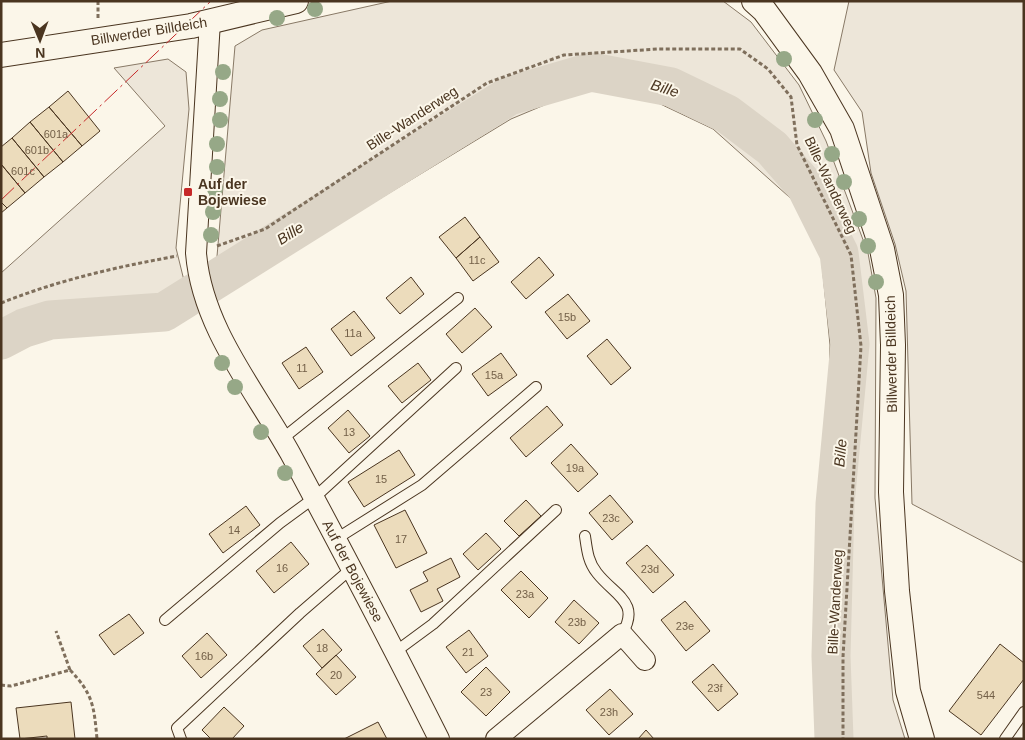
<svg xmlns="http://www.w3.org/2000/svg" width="1025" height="740" viewBox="0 0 1025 740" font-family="Helvetica,sans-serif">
<rect width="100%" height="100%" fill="#fbf6e9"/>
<path fill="#ede6d9" stroke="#887966" d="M392,1H723L751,22L799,85L826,141L868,253L876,298L875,498L893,700L905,739H822L830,345L821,254L797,204L713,129L654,101L585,88L511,119L223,294L216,268L235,46L262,30Z
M849,1H1024V563L912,504L906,291L895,244L871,173L862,112L834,70Z
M168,59L186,72L189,109L176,248L192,313L155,325L29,335L1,355V273L165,126L114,68Z"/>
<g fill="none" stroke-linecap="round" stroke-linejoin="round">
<path stroke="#dcd4c6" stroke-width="39" d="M1,340L24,328L50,320L164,312L509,96L591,72L671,87L727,114L772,148L806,187L839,253L850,344L835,504L831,656L834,739"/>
</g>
<path fill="#ecdcbc" stroke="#4a3520" d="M68,91L100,131L82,146L49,107Z
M49,107L82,146L63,162L30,122Z
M30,122L63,162L44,177L12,138Z
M12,138L44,177L25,193L1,164V147Z
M1,164L25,193L7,208L1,202Z
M1,202L7,208L1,213Z
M465,217L480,237L456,258L439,237Z
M480,237L499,262L473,281L456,258Z
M539,257L554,275L526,299L511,282Z
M411,277L424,294L400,314L386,298Z
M568,294L590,321L567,339L545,312Z
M475,308L492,327L462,353L446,334Z
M354,311L375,338L351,356L331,329Z
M607,339L631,368L611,385L587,356Z
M306,347L323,372L299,389L282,363Z
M501,353L517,375L488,396L472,374Z
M418,363L431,380L402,403L388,386Z
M547,406L563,425L526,457L510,438Z
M348,410L370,436L349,453L328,428Z
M571,444L598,474L578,492L551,463Z
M399,450L415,475L364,507L348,482Z
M610,495L633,522L612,540L589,513Z
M526,500L541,516L519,536L504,521Z
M246,506L260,525L223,553L209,534Z
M405,510L427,553L396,568L374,525Z
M486,533L501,549L478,570L463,554Z
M291,542L309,564L274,593L256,571Z
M647,545L674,575L653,593L626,563Z
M451,558L460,577L437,589L443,601L421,612L410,590L428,581L423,572Z
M521,571L548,598L529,618L501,590Z
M574,600L599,623L579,644L555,622Z
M685,601L710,631L686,651L661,620Z
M129,614L144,633L114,655L99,635Z
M323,629L342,650L322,668L303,646Z
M469,630L488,656L466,673L446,647Z
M207,633L227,655L201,678L182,656Z
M1000,644L1024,663V679L981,735L949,711Z
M336,655L356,677L336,695L316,674Z
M713,664L738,694L718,711L692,682Z
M486,667L510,692L486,716L461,692Z
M610,689L633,714L609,735L586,710Z
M71,702L75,739H47V736L20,739L16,708Z
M224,707L244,726L232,739H211L202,730Z
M378,722L387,739H344Z
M646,730L654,739H638Z"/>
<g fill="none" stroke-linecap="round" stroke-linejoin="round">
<g stroke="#4a3520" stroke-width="12">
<path id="service" d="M282,439L458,298
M585,536C587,550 588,562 597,573C615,596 641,602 622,634
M336,539L422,485L536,387
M165,620L280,523L314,498L456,368
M395,652L433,624L556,510
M181,739L177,728L300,613L352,568
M1005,739L1024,712"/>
</g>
<g stroke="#4a3520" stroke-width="22">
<path id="minor" d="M210,21L196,253C202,328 255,390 290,453C341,548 391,643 439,739
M496,739L622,634L645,660"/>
</g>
<g stroke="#4a3520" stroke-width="26">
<path id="tertiary" d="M754,1L764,10L810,73L842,129L882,249L891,295L893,345L891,492L897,591L908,691L922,739
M1,55L191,26L296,1"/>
</g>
<path stroke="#7f6f5c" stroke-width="3" stroke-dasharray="4 2.5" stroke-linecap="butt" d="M98,1V18
M217,246L265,229L487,83L564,55L658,49H740L768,69L791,97L797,145L851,255L861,346L843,657V739
M1,303C59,280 116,267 177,256
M70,670C93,694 94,706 97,739
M1,685L11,686L70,670L56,631"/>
<use href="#service" stroke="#fbf6e9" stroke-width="10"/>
<use href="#minor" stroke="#fbf6e9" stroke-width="20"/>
<use href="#tertiary" stroke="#fbf6e9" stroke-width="24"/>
<path stroke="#c62828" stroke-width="1" stroke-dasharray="18 4 2.5 4" stroke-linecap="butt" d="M1,200L211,1"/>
</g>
<g fill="#96a887">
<circle cx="315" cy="9" r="8"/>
<circle cx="277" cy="18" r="8"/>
<circle cx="784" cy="59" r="8"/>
<circle cx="223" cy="72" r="8"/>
<circle cx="220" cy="99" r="8"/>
<circle cx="220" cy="120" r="8"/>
<circle cx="815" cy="120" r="8"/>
<circle cx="217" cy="144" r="8"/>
<circle cx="832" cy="154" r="8"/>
<circle cx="217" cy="167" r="8"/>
<circle cx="844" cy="182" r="8"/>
<circle cx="215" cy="189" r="8"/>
<circle cx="213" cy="212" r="8"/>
<circle cx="859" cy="219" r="8"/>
<circle cx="211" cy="235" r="8"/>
<circle cx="868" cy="246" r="8"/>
<circle cx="876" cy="282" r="8"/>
<circle cx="222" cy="363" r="8"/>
<circle cx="235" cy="387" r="8"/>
<circle cx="261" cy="432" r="8"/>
<circle cx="285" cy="473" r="8"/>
</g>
<rect fill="#c62828" stroke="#fbf6e9" stroke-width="2" x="183" y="187" width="10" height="10" rx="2.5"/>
<g text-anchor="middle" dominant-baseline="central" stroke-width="4" stroke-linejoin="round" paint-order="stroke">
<g font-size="11" fill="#725f47">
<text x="56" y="134">601a</text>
<text x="37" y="150">601b</text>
<text x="23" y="171">601c</text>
<text x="477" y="260">11c</text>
<text x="567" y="317">15b</text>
<text x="353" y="333">11a</text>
<text x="302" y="368">11</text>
<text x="494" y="375">15a</text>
<text x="349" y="432">13</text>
<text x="575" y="468">19a</text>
<text x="381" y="479">15</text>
<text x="611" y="518">23c</text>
<text x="234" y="530">14</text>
<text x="401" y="539">17</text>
<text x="282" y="568">16</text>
<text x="650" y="569">23d</text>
<text x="525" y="594">23a</text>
<text x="577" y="622">23b</text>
<text x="685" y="626">23e</text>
<text x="322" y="648">18</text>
<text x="468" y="652">21</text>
<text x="204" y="656">16b</text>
<text x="336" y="675">20</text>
<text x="715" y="688">23f</text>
<text x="486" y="692">23</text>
<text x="986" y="695">544</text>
<text x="609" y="712">23h</text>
</g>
<g font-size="14" fill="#4a3520" stroke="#fbf6e9">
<text transform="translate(149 31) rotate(-9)">Billwerder Billdeich</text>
<text transform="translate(412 118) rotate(-33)">Bille-Wanderweg</text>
<text transform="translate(831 185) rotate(65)">Bille-Wanderweg</text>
<text transform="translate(891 354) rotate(-91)">Billwerder Billdeich</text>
<text transform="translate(353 571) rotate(62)">Auf der Bojewiese</text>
<text transform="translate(835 602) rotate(-87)">Bille-Wanderweg</text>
</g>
<g font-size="14" font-weight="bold" fill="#4a3520" stroke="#fbf6e9" text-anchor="start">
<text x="198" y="184">Auf der<tspan x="198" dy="16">Bojewiese</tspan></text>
</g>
<g font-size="15" font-style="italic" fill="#4a3520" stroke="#fbf6e9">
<text transform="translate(665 88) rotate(17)">Bille</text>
<text transform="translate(290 233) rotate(-32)">Bille</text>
<text transform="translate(840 453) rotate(-85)">Bille</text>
</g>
</g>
<rect width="1025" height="740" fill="none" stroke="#4a3520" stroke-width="5"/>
<g transform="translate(40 40) rotate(179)" stroke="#fbf6e9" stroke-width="4" paint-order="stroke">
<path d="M0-4L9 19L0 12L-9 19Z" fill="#4a3520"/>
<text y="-8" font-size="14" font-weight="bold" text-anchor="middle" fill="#4a3520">N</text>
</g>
</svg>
